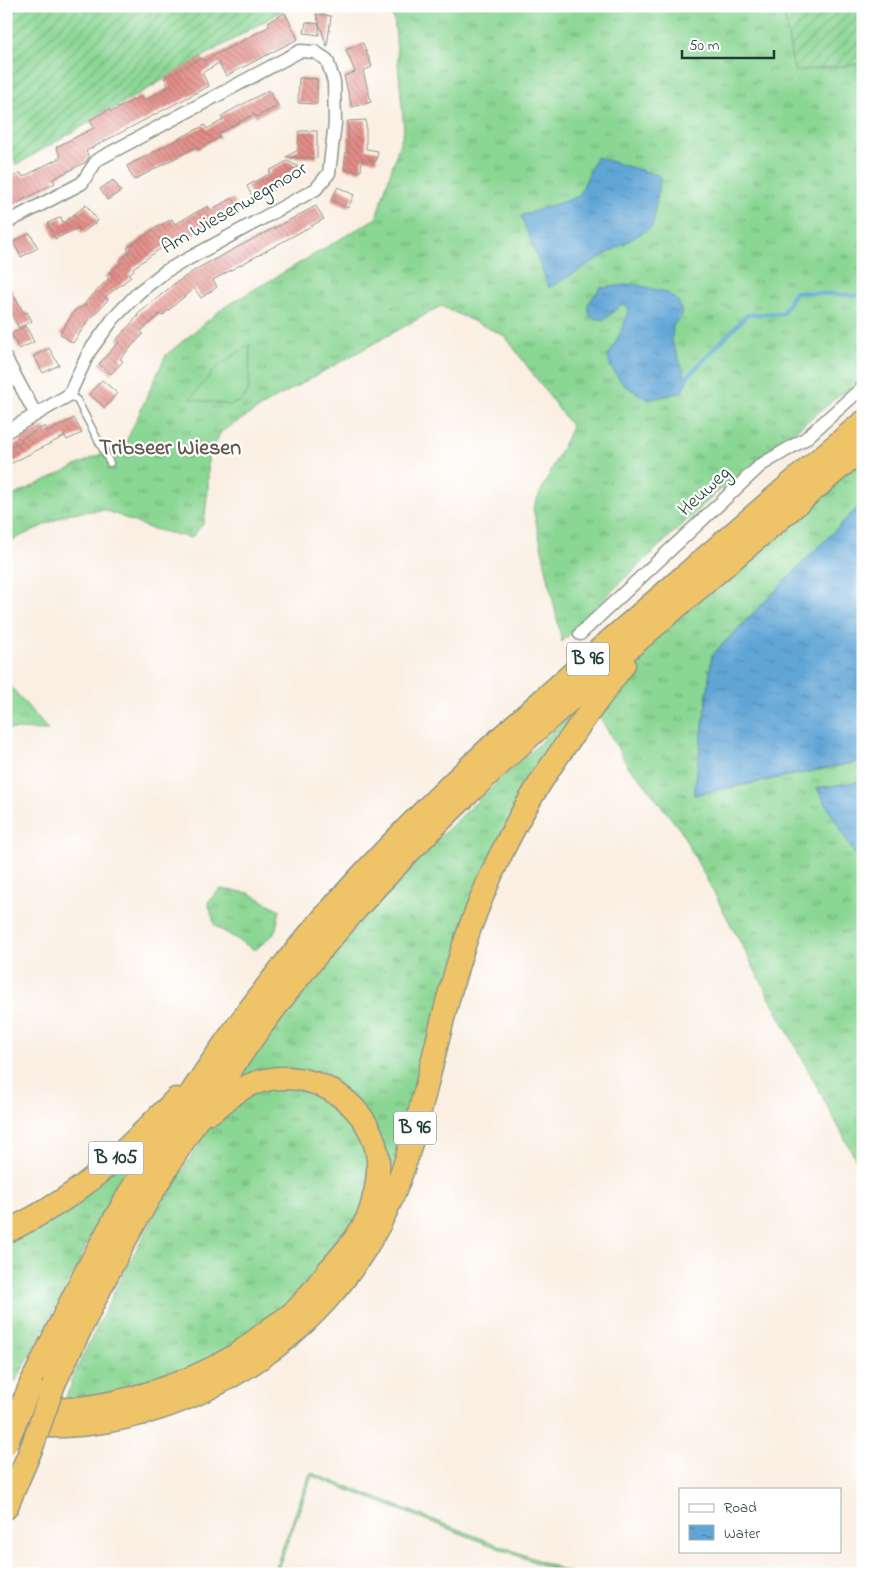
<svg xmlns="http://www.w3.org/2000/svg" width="869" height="1580" viewBox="0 0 869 1580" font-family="'Indie Flower',sans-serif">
<defs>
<pattern id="grass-tufts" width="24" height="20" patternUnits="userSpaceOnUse" patternTransform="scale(1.25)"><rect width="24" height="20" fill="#8ad693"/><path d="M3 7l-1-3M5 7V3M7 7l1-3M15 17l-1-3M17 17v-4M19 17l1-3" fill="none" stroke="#70af79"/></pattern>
<pattern id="garden-furrows" width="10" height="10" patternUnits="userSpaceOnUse" patternTransform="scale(1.25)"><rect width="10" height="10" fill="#8ad693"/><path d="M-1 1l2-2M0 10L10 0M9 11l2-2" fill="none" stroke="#70af79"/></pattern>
<pattern id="water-ripples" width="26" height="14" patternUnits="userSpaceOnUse" patternTransform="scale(1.25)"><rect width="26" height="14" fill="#61a5d6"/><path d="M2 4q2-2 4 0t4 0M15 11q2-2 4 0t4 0" fill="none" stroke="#4f88ae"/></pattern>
<pattern id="building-back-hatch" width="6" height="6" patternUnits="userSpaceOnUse" patternTransform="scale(1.25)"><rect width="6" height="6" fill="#e38c87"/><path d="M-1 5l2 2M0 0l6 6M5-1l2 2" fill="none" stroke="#b7746f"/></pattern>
</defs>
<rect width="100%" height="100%" fill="#fff"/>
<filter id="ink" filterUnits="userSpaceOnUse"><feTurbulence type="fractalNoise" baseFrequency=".02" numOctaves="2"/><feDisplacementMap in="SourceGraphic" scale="10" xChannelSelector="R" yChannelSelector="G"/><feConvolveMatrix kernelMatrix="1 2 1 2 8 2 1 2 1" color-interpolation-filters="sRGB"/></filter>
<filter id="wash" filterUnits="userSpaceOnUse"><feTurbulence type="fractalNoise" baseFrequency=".0096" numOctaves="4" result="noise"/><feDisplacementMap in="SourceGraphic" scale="20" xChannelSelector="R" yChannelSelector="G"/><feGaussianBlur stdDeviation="1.12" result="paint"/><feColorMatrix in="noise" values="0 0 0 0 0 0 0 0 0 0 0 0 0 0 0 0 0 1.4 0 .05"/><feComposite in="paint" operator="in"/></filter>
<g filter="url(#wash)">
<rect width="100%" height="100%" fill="#faefe2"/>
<path fill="url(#grass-tufts)" stroke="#548a64" d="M378,6H783L794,71L863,64V377L715,494L624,579L562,642L533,508L572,427L505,336L441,306L274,399L221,432L208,457V488L204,523L191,538L149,528L105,510L70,513L6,543V499L126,442L166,355L223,308L376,218L404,130L394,18Z
M863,448V502L712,655L694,795L863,761V781L817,788L858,860L857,984L863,990V1173L681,831L639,777L629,768L598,714L646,633Z
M6,681L48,730L6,729Z
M603,686L512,823L396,1169L281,1337L93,1410L287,1325L384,1176L341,1088L235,1082C270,1035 304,989 341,944C420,850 512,768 603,686Z
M220,889L249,893L280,910L275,933L255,950L215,926L208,902Z
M263,1084L335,1095L371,1150L363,1214L270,1325L163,1384L64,1401L72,1383L70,1382L120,1280L159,1207L215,1119Z
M147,1134L95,1226L77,1267L16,1381L12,1380L6,1392V1236Z
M310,1473H312L574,1574H565L312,1476L276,1574H273Z"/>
<path fill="#8ad693" stroke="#548a64" d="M250,344L249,389L242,401L230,405L190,399L215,369Z"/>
<path fill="url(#garden-furrows)" stroke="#548a64" d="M6,6H291L16,165L6,143Z
M783,6H863V64L794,71Z"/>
<path fill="url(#water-ripples)" stroke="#407185" d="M596,157L661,176L652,227L549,288L521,216L579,196Z
M633,284L666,292L678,301L682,314L673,326L672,341L687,381L682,392L649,400L624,385L611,368L608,357L622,329L629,308L622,304L604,320L590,317L588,304L600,288Z
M863,502V761L694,795L712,655Z
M863,781V990L857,984L858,860L817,788Z"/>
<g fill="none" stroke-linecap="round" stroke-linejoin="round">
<path stroke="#61a5d6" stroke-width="4" d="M686,378L747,315L783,313L795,292L863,296"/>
</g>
<g id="blocks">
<path fill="url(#building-back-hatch)" d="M285,13L298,39L226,76L219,63L202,73L209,86L86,151L89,157L86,162L53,179L55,183L6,209V180L21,173L23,177L61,157L56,147L94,128L90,120L109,109L111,112L141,96L144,101L169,87L164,78L202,58L204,61L270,26L268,22Z
M316,14L331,16L327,47Z
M306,22L319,24V35L304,33Z
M363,43L372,67L363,71L371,102L352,107L344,76L355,72L346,50Z
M299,78L317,79V104L298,103Z
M269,90L278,106L256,117L254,114L218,134L220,137L197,150L196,147L134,180L127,166L205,125L207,129L223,120L221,116Z
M366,120V149L378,151L376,161L362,159L361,171L344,169L346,152L348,153V121Z
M299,131H317V158L286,157L298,150Z
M287,161L299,167L288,173L291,180L267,193L268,195L255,202L247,186L271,173L269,171Z
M113,180L121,191L107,200L100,189Z
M338,187L354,195L348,208L331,200Z
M233,198L239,211L183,240L182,237L160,249L133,268L134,270L129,274L131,277L105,297L108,300L88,321L73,343L60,334L74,311L86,305L85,303L109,278L106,275L121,263L119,261L130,252L127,248L155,228L172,219L175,224L208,206L210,210Z
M86,205L98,221L82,233L78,228L55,239L48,223L61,217L63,223Z
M316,206L324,219L213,280L217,287L201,298L194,288L162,316L160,314L141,331L143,334L120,359L123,361L111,374L99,364L120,341L117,339L138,316L137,315L174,284L200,267Z
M30,233L38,248L21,257L13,242Z
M6,281L24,313L27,312L32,321L19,328L9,310L6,312Z
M26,326L34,342L19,349L11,334Z
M49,348L59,365L43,373L34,356Z
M102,380L117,393L105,408L89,394Z
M74,418L82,433L67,440L65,436L6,466V449L22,441L21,439L45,426L48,432Z"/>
</g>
</g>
<g filter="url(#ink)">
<use href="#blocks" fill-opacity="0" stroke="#8c968b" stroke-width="1"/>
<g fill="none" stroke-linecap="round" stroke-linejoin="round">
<g stroke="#8c968b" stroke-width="9">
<path id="lane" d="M69,395L77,400L110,463"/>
</g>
<g stroke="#8c968b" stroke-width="15">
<path id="street" d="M6,223L82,183L97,160L300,51L315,52L327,60L334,82L335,123L329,173L316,189L166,271L139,292L113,319L89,352L69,395L6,432
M6,359L35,413
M580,634L761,465L805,439L863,387"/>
</g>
<g stroke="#8c968b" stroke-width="25">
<path id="highway" d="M6,1232C30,1220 52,1208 73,1193C111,1166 144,1131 176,1099
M31,1384C51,1343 70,1302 91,1262C148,1156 212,1053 288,960C392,832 514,723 638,616C713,551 787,486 863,422
M54,1384C83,1324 111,1263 145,1205C202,1106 269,1009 344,923C421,834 508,755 596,677C684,600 774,524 863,448
M6,1406C27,1408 49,1411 70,1409C125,1404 184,1385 231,1358C243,1351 254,1341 265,1333C275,1325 288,1318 298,1308C309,1296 319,1283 329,1270C347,1249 367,1229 373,1201C377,1186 380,1168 377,1152C366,1098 307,1065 255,1083C238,1088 225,1102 211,1112
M6,1423C72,1433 145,1419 205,1390C299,1345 369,1269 403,1169C431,1085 443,995 476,912C495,862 520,813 549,769C573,733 599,699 624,664
M6,1508L32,1447"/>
</g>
<use href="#lane" stroke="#fff" stroke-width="6"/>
<use href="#street" stroke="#fff" stroke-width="12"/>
<use href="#highway" stroke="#efc469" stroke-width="22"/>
<g stroke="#8c968b" stroke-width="25" stroke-linecap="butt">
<path id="highway-bridge" d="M6,1444L31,1384
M32,1447L54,1384"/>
</g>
<use href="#highway-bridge" stroke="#efc469" stroke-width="22"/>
</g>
</g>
<g text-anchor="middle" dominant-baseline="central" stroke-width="4.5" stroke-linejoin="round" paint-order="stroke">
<g fill="#fff" stroke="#627771" stroke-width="1">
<rect x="567" y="642.5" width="42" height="33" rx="4"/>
<rect x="394" y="1111.5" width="42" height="33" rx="4"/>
<rect x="88.5" y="1141.5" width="55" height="33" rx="4"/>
</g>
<g font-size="19" font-weight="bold" fill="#1f3d34">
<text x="588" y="659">B 96</text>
<text x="415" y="1128">B 96</text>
<text x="116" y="1158">B 105</text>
</g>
<g font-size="20" fill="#1f3d34" stroke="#fff">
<text transform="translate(235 209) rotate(-30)">Am Wiesenwegmoor</text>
<text transform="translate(705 492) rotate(-43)">Heuweg</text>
</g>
<g font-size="22" font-weight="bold" fill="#645951" stroke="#fff">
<text x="170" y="449">Tribseer Wiesen</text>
</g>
</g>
<rect width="869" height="1580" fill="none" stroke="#fff" stroke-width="25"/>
<rect x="679" y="1488" width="162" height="65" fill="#ffffff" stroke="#a5b1ae"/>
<rect x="689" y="1504" width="25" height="8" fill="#ffffff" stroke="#a5b1ae"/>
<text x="724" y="1512" font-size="15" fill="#1f3d34">Road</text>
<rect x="689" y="1525" width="25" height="15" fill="url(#water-ripples)" stroke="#a5b1ae"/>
<text x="724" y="1538" font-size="15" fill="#1f3d34">Water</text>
<path d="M682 50v8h92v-8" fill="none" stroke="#1f3d34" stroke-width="2.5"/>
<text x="689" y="50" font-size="15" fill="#1f3d34" stroke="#ffffff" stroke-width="4" paint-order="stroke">50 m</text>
</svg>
